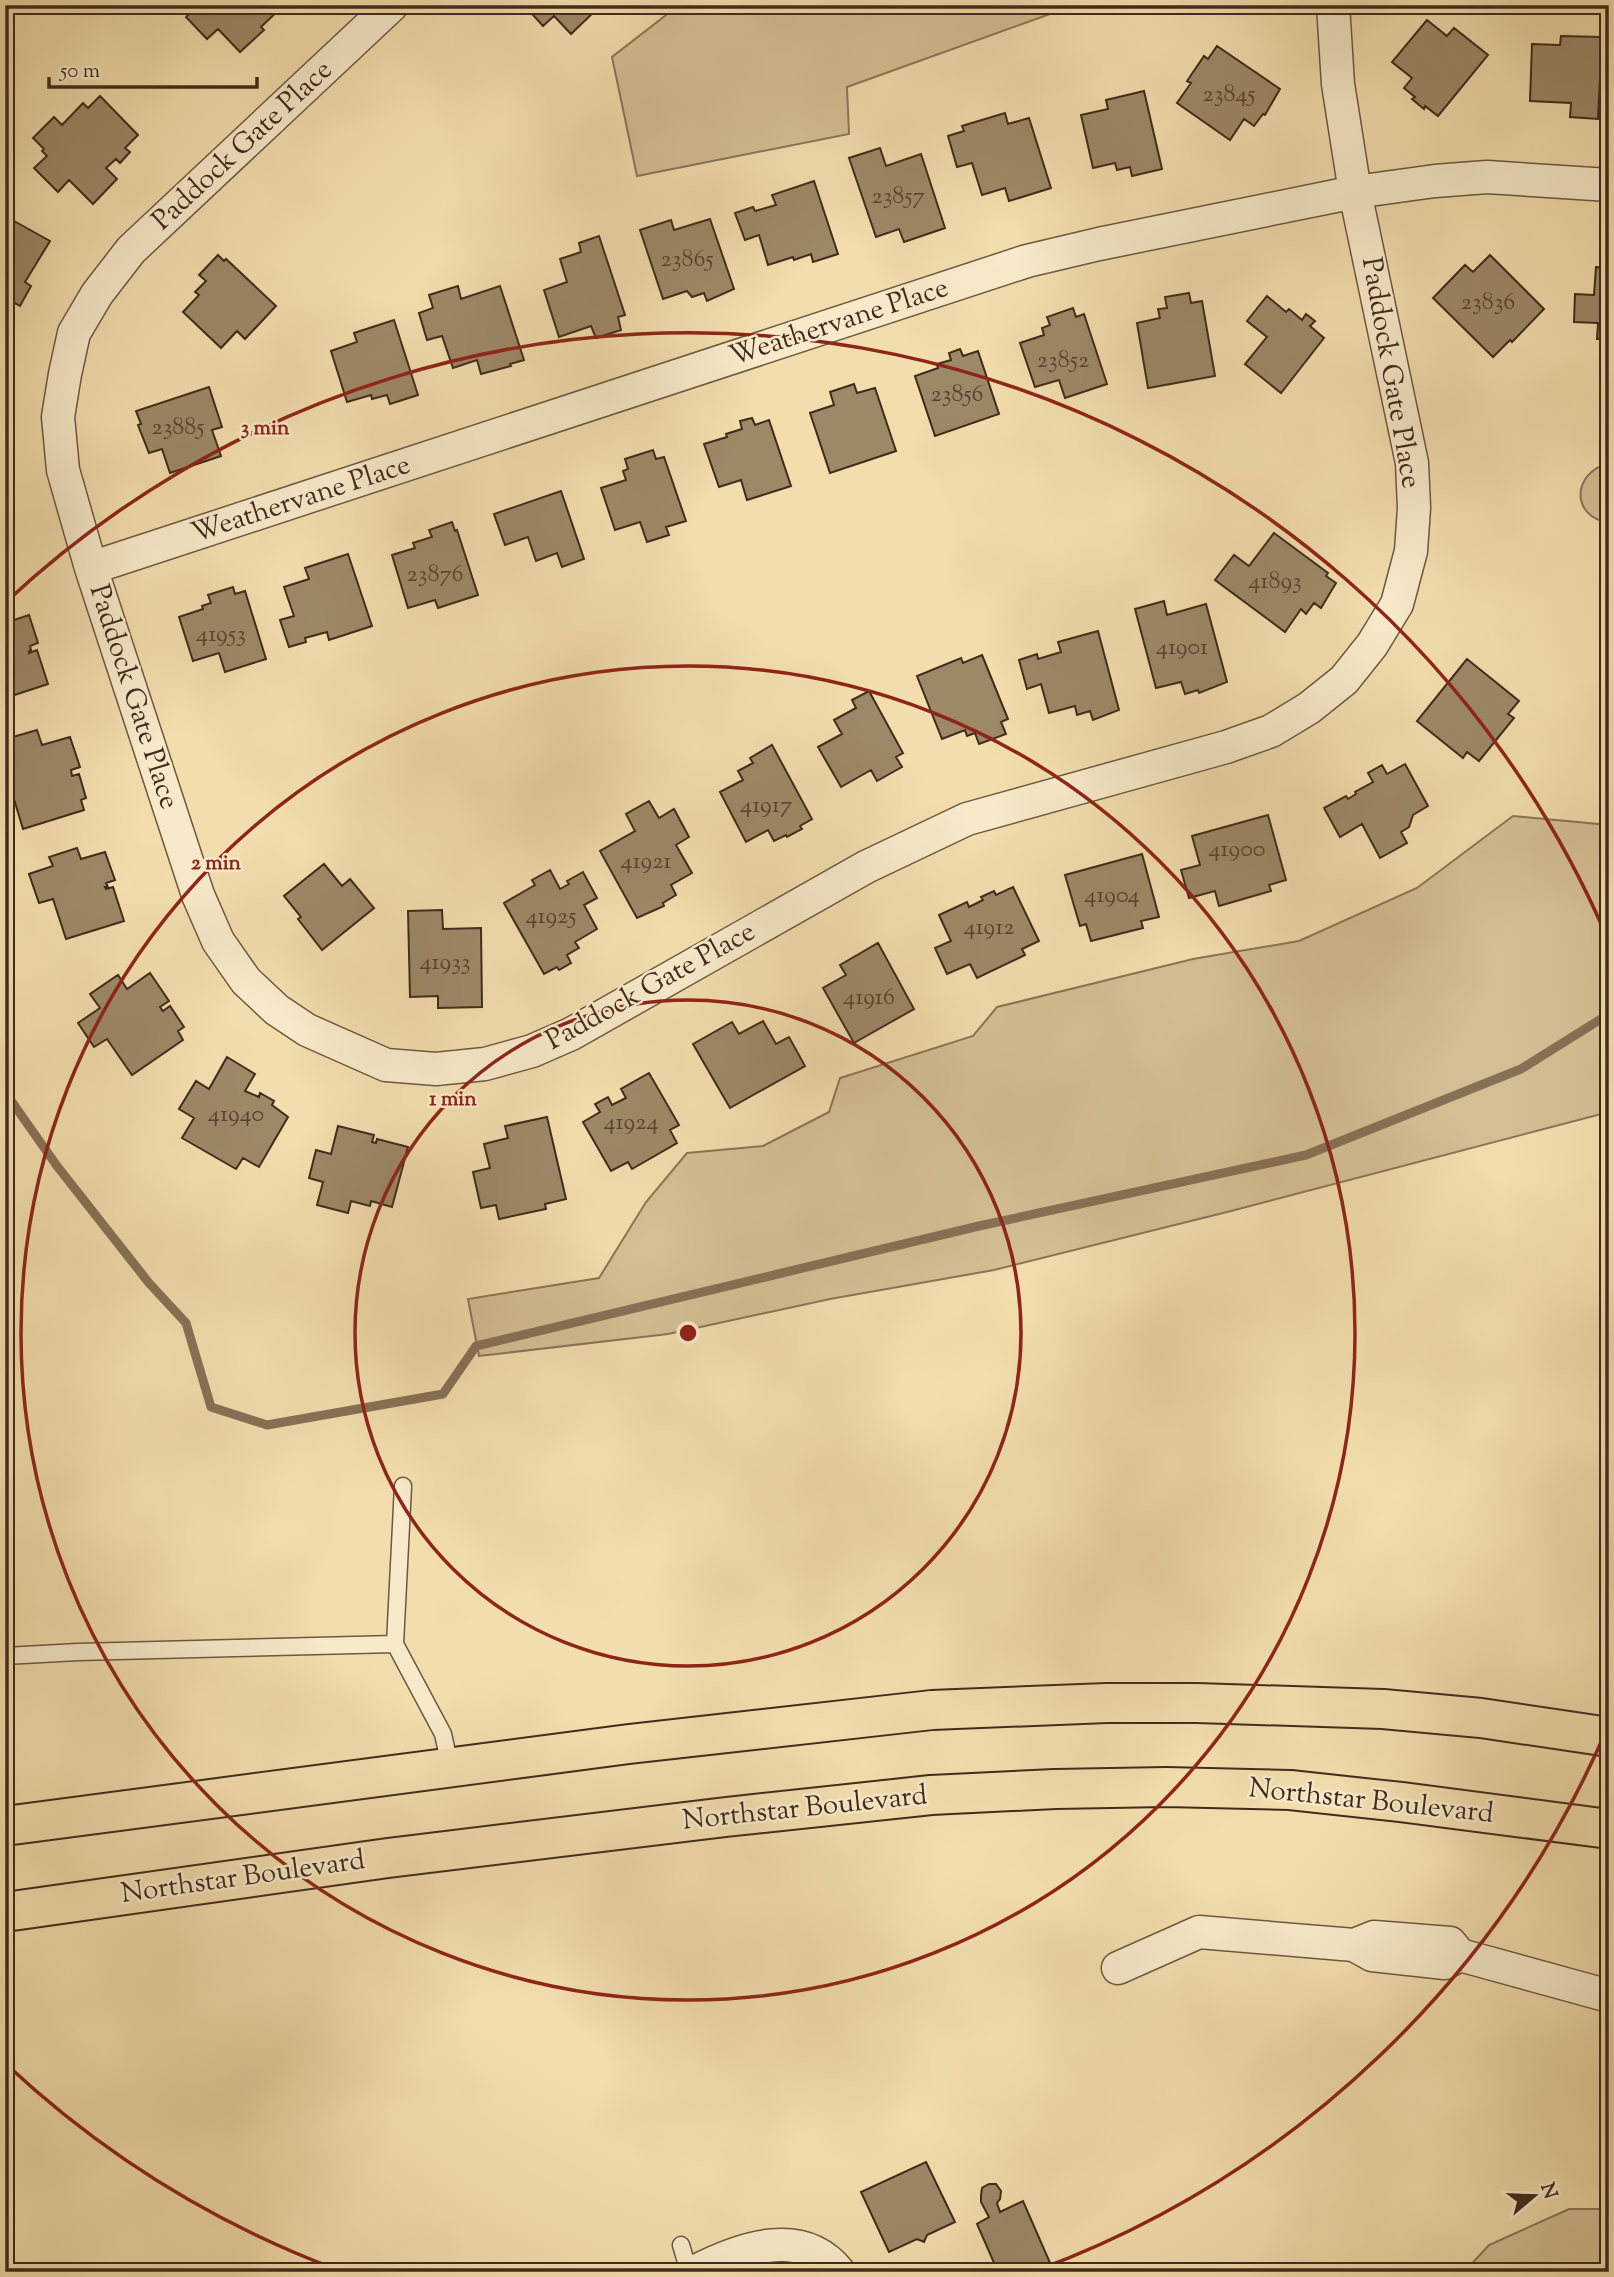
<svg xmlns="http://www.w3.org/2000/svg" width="1614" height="2277" viewBox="0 0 1614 2277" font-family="'Sorts Mill Goudy',serif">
<rect width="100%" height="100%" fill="#f2ddad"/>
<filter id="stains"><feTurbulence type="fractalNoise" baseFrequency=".00286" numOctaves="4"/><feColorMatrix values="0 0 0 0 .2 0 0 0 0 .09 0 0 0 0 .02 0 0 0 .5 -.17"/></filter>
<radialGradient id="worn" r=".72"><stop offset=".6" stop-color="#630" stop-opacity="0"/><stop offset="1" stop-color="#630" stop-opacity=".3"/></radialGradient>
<path fill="#d4bf94" stroke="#8a7558" stroke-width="2" d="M679,5H1075L847,87L849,134L637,176L612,57Z
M1609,463V523C1570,516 1572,473 1609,463Z
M1513,816L1609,825V1112L1231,1211L994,1270L830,1299L668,1334L479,1356L468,1299L599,1278L646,1202L687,1153L763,1146L829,1112L840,1078L973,1036L997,1007L1193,959L1299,941L1417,888Z
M1569,2209H1609V2272H1464L1489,2245Z"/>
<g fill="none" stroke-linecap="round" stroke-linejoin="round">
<path stroke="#877156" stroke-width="9" d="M5,1092L57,1166L149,1283L186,1323L211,1407L267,1425L443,1394L476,1346L979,1226L1306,1155L1521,1069L1609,1014"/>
</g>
<path fill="#9d8867" stroke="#412b1c" stroke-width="2" d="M196,5H284L261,27L264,30L240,52L218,29L207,39L186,17L197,7Z
M524,5H588L594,12L571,34L554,16L543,26Z
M1427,20L1447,36L1454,28L1488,55L1438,116L1425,106L1424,109L1412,99L1415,97L1404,88L1412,78L1392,62Z
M1561,36L1602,37L1598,119L1570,117L1571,103L1530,101L1532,44L1560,45Z
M1217,46L1280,89L1265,115L1263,114L1254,126L1244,119L1230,140L1177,103L1191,83L1187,81L1204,56L1208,59Z
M1144,91L1162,169L1132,176L1130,167L1117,170L1115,163L1093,168L1081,115L1108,109L1106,100Z
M100,96L138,135L125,148L130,152L120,163L116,159L106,168L117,179L93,204L69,180L58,192L34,168L47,156L42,151L44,149L33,138L54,117L62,125L83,103L88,108Z
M1005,113L1008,124L1029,118L1051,188L1009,201L1005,188L982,195L972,163L957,167L948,136L964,131L962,126Z
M880,148L886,166L921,154L945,228L904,242L899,229L876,237L849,158Z
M814,181L838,254L813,262L811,254L794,260L793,257L768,265L759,235L745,240L735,213L753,207L755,211L776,205L772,195Z
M5,216L50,241L25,282L31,286L20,306L5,298Z
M710,219L734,289L707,301L704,293L692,297L687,291L663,299L640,230L671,220L674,230Z
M599,236L625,315L618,317L621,330L596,338L591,326L559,337L544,290L567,282L560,259L581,252L579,243Z
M218,255L224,261L226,259L276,306L245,339L237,331L221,348L183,312L199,295L195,292L206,281L199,275Z
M1490,255L1544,309L1512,342L1510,340L1493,357L1433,298L1465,265L1473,272Z
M1596,267L1609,268V339H1597L1598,323L1574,322L1575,294L1594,295Z
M458,286L461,299L500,286L524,360L510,364L511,366L481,374L477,360L453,368L442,336L427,340L419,313L433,308L429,295Z
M1189,293L1191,303L1202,301L1215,376L1148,388L1137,323L1160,318L1158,309L1167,308L1165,297Z
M1267,296L1286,312L1289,309L1302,320L1306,314L1315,321L1310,326L1324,338L1281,393L1245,364L1267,337L1247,321Z
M1073,308L1076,317L1084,314L1107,384L1065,398L1059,380L1035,387L1020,343L1044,335L1042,328L1050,325L1047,317Z
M394,320L418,395L390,404L387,395L372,399L371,395L347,402L331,351L357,342L354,333Z
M960,349L963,356L978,351L999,414L935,436L915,376L938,368L937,364L951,360L949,353Z
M854,384L857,393L875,388L896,451L830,473L810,413L834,405L830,392Z
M209,387L222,427L212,430L221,456L170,473L162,449L149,453L138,425L141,424L136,411Z
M752,418L755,425L769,420L791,486L747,500L741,480L719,487L704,444L727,437L726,434L742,429L740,421Z
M653,450L656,459L664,457L686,521L666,527L669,535L647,542L640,522L615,530L601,488L626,480L623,471L628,469L625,459Z
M561,491L584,559L562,567L557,553L536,561L528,537L505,545L494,514Z
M452,522L455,531L457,530L478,595L438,608L435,600L408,608L392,555L415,548L413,543L432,537L429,530Z
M1274,533L1328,573L1326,576L1336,583L1321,608L1314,603L1306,614L1301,609L1285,632L1215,580L1234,555L1249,566Z
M348,554L372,626L329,640L327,632L305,638L306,642L289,647L280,620L294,616L284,587L309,579L305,568Z
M233,587L235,594L245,591L266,659L225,672L219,653L193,661L179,617L203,609L202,606L211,603L208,595Z
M1164,601L1167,615L1206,604L1227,682L1199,693L1198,690L1185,694L1181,682L1156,688L1135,609Z
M29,615L38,643L30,646L31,650L29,651V653L37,650L48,684L5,698V623Z
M1098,631L1119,710L1093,720L1090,711L1077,715L1075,706L1049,713L1041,684L1027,689L1019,660L1037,654L1038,659L1061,652L1058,642Z
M982,655L1008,719L1001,722L1006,734L979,744L975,733L967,736L965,730L942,739L917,676L961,658L963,663Z
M1467,659L1519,701L1508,714L1514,718L1479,761L1467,752L1463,758L1417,721Z
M869,691L903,753L896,757L902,767L877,781L871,770L841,787L818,747L842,734L834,720L856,708L852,700Z
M37,730L42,745L70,737L80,767L71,770L72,776L79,774L86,798L81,800L84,810L23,829L11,789L5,790V759L12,756L6,739Z
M772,745L812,819L800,826L802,829L787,837L786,835L774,841L768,830L746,842L720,792L743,780L738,771L753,763L750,758Z
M1405,764L1428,806L1413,815L1409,827L1401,832L1407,843L1380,858L1362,824L1340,837L1324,808L1346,796L1348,799L1356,794L1355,792L1373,782L1368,773L1382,765L1387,774Z
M649,801L659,818L674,809L689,837L676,845L692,873L671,885L676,895L663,903L664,906L637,918L600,851L635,831L626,814Z
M1268,815L1286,880L1269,885L1271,891L1219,906L1215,891L1189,898L1181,870L1200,865L1192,836Z
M77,848L81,859L105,852L115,880L106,883L108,887H105L106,889L113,887L124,921L66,939L53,899L39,903L29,874L53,866L49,857Z
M1142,854L1159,917L1141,921L1143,928L1091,941L1086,924L1080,926L1065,875Z
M324,864L342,886L350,879L374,908L322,950L298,919L301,917L284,896Z
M550,870L560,889L569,884L567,881L583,872L597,898L584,905L597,929L575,942L579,948L567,955L571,963L559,970L557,967L544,974L504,903L535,885L532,880Z
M1013,887L1039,941L1022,949L1025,955L977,978L970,964L947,974L935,948L951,941L939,915L967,902L969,907L983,900L981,897L994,891L996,895Z
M442,910L443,929L481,928L482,1007L438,1008V996L410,997L408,911Z
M878,943L914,1009L854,1043L823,988L846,975L840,965Z
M150,973L169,1001L160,1007L163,1011L170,1006L184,1027L178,1031L183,1040L132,1075L107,1039L94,1047L78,1023L100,1008L90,994L118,975L127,989Z
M763,1021L776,1044L789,1037L805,1066L730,1108L693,1044L732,1022L739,1034Z
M227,1057L255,1074L245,1091L259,1097L260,1093L274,1101L272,1105L288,1117L259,1167L243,1158L236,1169L182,1138L194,1118L179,1109L196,1081L209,1089Z
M649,1073L679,1125L670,1130L677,1143L632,1169L628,1162L611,1171L583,1122L600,1112L595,1104L608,1097L612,1105L626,1098L621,1089Z
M547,1117L566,1199L545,1204L546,1209L499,1219L496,1205L481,1208L473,1172L490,1168L484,1144L508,1138L505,1126Z
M338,1126L374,1135L372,1142L376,1143L377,1139L408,1147L392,1207L371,1201L370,1206L351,1201L348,1213L317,1205L323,1182L309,1178L316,1150L331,1154Z
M926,2162L955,2222L927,2235L924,2242L917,2239L889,2252L861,2192Z
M989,2184H996L1001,2191L1000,2199L997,2203L1000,2212L1023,2201L1054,2272H998L977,2224L989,2217L981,2202V2195L982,2188Z"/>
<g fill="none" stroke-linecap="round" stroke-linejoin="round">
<g stroke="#6d5840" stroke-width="19">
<path id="lane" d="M395,1644L443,1734L450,1766
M5,1656L78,1652L395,1644L403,1486
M681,2245L689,2272"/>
</g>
<g stroke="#6d5840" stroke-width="35">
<path id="street" d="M392,5L131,250L97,294L74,333L65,374L58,417L63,470L91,568L198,895L218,941L246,981L277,1010L307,1030L386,1065L436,1069L485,1064L532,1051L571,1034L866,867L967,819L1226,747L1271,731L1309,708L1344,680L1372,645L1397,604L1411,551L1414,508L1412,463L1355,192L1338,84L1333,5
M91,568L1027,261L1099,244L1355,192L1435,181L1487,177L1609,185
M1460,1955L1445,1963L1372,1955L1354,1945L1374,1937L1450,1943L1460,1955L1609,1996
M1118,1968L1199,1932L1354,1945
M694,2272C739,2249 801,2225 839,2272"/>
</g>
<g stroke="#412b1c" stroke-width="42">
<path id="primary" d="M5,1826L629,1744L932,1710L1107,1703H1197L1383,1709L1481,1718L1609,1737
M5,1912L388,1858L726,1817L931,1795L1055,1789L1166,1787L1290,1790L1401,1802L1609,1829"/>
</g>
<use href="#lane" stroke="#f7e9ca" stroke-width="16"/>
<use href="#street" stroke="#f7e9ca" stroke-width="32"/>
<use href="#primary" stroke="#f2ddad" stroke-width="38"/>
</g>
<g fill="none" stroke="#8f2418" stroke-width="3.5">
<circle cx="688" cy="1333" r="333"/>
<circle cx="688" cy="1333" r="667"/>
<path d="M1609 1724A1000 1000 0 0 1 1038 2270M338 2270A1000 1000 0 0 1 6 2064M6 602A1000 1000 0 0 1 1609 942"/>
</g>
<g text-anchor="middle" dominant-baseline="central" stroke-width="5" stroke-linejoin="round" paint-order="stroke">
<g font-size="24" fill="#58422f">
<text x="1229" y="95">23845</text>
<text x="898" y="197">23857</text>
<text x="687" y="260">23865</text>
<text x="1488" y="303">23836</text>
<text x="1063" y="361">23852</text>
<text x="957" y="395">23856</text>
<text x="178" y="428">23885</text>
<text x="435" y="575">23876</text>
<text x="1275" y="582">41893</text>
<text x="221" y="635">41953</text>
<text x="1182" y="648">41901</text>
<text x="766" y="806">41917</text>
<text x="1237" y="850">41900</text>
<text x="646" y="862">41921</text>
<text x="1112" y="896">41904</text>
<text x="551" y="917">41925</text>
<text x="989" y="928">41912</text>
<text x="445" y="963">41933</text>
<text x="869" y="998">41916</text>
<text x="236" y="1115">41940</text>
<text x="631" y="1123">41924</text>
</g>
<g font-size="28" fill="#412b1c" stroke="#f7e9ca">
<text transform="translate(243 146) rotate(-43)">Paddock Gate Place</text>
<text transform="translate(839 323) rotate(-18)">Weathervane Place</text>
<text transform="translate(1390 373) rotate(80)">Paddock Gate Place</text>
<text transform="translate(301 500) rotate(-18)">Weathervane Place</text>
<text transform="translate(133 697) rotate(72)">Paddock Gate Place</text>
<text transform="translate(651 987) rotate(-29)">Paddock Gate Place</text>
<text transform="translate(1371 1802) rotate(6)">Northstar Boulevard</text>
<text transform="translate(805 1809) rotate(-6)">Northstar Boulevard</text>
<text transform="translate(243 1878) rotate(-8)">Northstar Boulevard</text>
</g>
</g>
<circle cx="688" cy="1333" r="10" fill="#8f2418" stroke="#f7e9ca" stroke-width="3.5"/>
<g font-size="21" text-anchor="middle" font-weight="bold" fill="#8f2418" stroke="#f7e9ca" stroke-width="5" stroke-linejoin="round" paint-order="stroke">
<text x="265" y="434">3 min</text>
<text x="216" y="869">2 min</text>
<text x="453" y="1105">1 min</text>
</g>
<rect width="1614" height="2277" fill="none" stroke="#f2ddad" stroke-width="28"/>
<rect x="7" y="7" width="1600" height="2263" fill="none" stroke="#412b1c" stroke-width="3.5"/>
<rect x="14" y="14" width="1586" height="2249" fill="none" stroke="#412b1c" stroke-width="2"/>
<g transform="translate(1534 2196) rotate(71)" stroke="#f7e9ca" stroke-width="5" paint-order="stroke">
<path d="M0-5L12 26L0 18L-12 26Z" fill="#412b1c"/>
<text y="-10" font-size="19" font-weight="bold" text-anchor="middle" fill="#412b1c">N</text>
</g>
<path d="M49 77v10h208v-10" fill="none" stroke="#412b1c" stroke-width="3.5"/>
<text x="60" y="77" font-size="21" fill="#412b1c" stroke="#f7e9ca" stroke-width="5" paint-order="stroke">50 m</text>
<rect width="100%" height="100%" filter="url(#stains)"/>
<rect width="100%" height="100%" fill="url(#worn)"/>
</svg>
